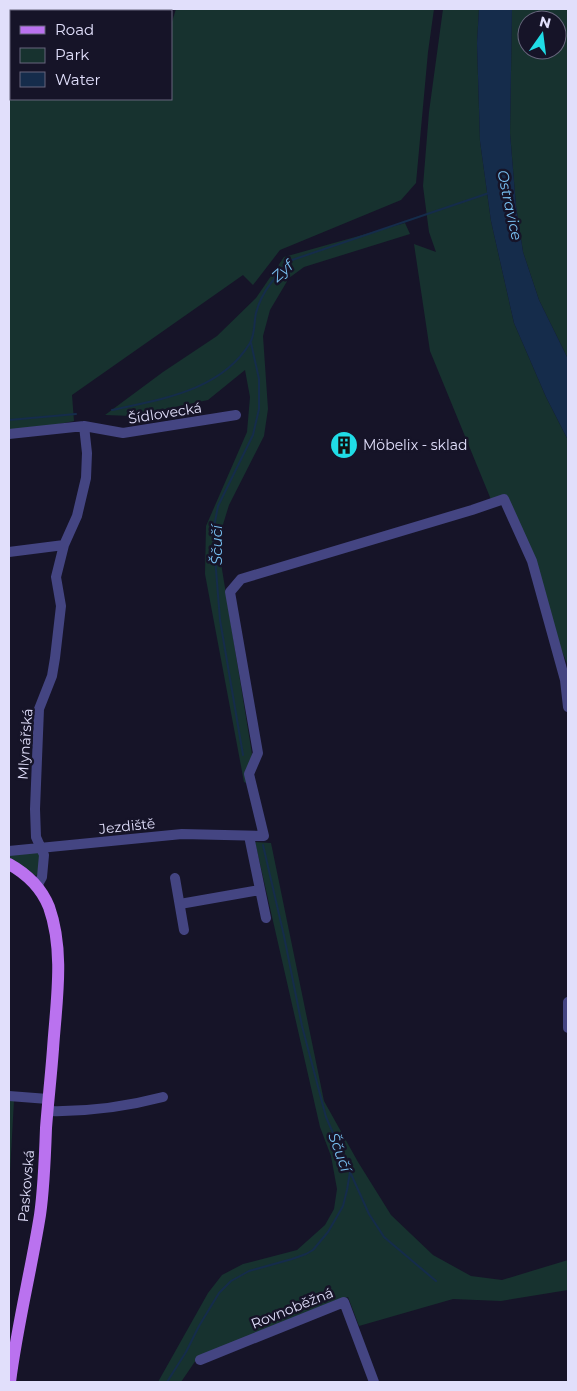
<svg xmlns="http://www.w3.org/2000/svg" width="577" height="1391" viewBox="0 0 577 1391" font-family="Montserrat,sans-serif">
<rect width="100%" height="100%" fill="#161428"/>
<path fill="#17322f" fill-rule="evenodd" d="M9,9H139L138,11H11V99H171V25L176,9H434L428,52L416,183L401,200L280,250L253,285L243,275L72,395L74,421L44,427L9,430Z
M443,9H479L477,43L480,141L491,221L514,323L546,397L568,440V666L547,614L504,499L492,502L430,351L414,244L436,252L429,232L423,186L429,112Z
M512,9H568V359L539,300L523,252L516,206L510,133ZM527,20H557V50H527Z
M405,223L410,234L304,267L289,278L270,310L263,336L268,409L264,436L229,505L221,531L220,557L252,754L246,783L244,782L205,574L206,526L247,432L250,397L245,370L208,400L132,416L105,415L163,372L217,336L256,298L284,257Z
M255,842L271,843L324,1101L358,1162L391,1215L433,1255L471,1276L502,1280L568,1260V1290L501,1301L453,1299L359,1326L348,1297L196,1360L181,1382H158L208,1293L222,1275L243,1264L297,1250L325,1225L334,1209L337,1189L331,1156L320,1127Z
M27,853H41L39,872L36,876L9,858V855Z
M9,1100H14L9,1191Z"/>
<path fill="#152c4b" d="M479,9H512L510,133L516,206L523,252L539,300L568,359V440L546,397L514,323L491,221L480,141L477,43Z"/>
<g fill="none" stroke-linecap="round" stroke-linejoin="round">
<path stroke="#152c4b" stroke-width="2" d="M112,410C161,399 221,391 250,343C255,335 254,322 256,313C262,290 276,276 292,260L489,193
M9,420L76,414
M243,755L220,620L213,532L218,506L253,435L259,409V379L251,343
M351,1174L369,1214L384,1237L436,1281
M167,1382L186,1352L199,1326L219,1293L231,1281L249,1271L292,1259L306,1254L313,1250L328,1232L335,1220L343,1206L347,1190L350,1172L326,1117L302,1026L284,936L263,845"/>
<path stroke="#444582" stroke-width="10" d="M9,434L84,426L123,433L236,415
M9,552L64,545
M249,836L266,918
M9,851L182,834L264,836L249,774L258,753L230,592L241,579L472,510L504,499L532,561L565,680L568,707
M175,878L184,930
M37,886L42,877L44,855L36,837L35,809L39,709L52,676L55,658L61,606L56,577L64,545L77,516L86,478L87,453L84,426
M180,904L260,890
M568,1002V1028
M9,1096L48,1099
M47,1111C86,1112 125,1107 163,1097
M200,1360L344,1302L374,1382"/>
<path stroke="#ba72ef" stroke-width="12" d="M9,864C27,874 41,887 49,907C65,952 56,1003 53,1049C51,1076 48,1102 46,1128C45,1157 44,1187 40,1215C31,1271 17,1326 10,1382"/>
</g>
<defs>
<g id="building-disc" transform="scale(1.4375)"><circle r="9.5" fill="#20dce6" stroke="#161428"/><path d="M-4-6H4V6H1V3H-1V6H-4ZM-2.5-4.3h1.7v1.8h-1.7ZM.8-4.3h1.7v1.8H.8ZM-2.5-1h1.7V.8h-1.7ZM.8-1h1.7V.8H.8Z" fill="#111"/></g>
</defs>
<g fill-rule="evenodd">
<use href="#building-disc" x="344" y="445"/>
</g>
<g text-anchor="middle" dominant-baseline="central" stroke-width="5" stroke-linejoin="round" paint-order="stroke">
<g font-size="14" fill="#e1dffb" stroke="#161428">
<text transform="translate(165 413) rotate(-9)">Šídlovecká</text>
<text transform="translate(25 744) rotate(-86)">Mlynářská</text>
<text transform="translate(127 826) rotate(-6)">Jezdiště</text>
<text transform="translate(26 1186) rotate(-85)">Paskovská</text>
<text transform="translate(292 1308) rotate(-22)">Rovnoběžná</text>
</g>
<g font-size="14" fill="#e1dffb" stroke="#161428" text-anchor="start">
<text x="363" y="445">Möbelix - sklad</text>
</g>
<g font-size="15" font-style="italic" fill="#78bff0" stroke="#161428">
<text transform="translate(510 205) rotate(78)">Ostravice</text>
<text transform="translate(282 271) rotate(-42)">Zyf</text>
<text transform="translate(216 545) rotate(-90)">Ščučí</text>
<text transform="translate(340 1152) rotate(70)">Ščučí</text>
</g>
</g>
<rect width="577" height="1391" fill="none" stroke="#e1dffb" stroke-width="20"/>
<rect x="10" y="10" width="162" height="90" fill="#161428" stroke="#67657c"/>
<rect x="20" y="26" width="25" height="8" fill="#ba72ef" stroke="#67657c"/>
<text x="55" y="35" font-size="15" fill="#e1dffb">Road</text>
<rect x="20" y="48" width="25" height="15" fill="#17322f" stroke="#67657c"/>
<text x="55" y="60" font-size="15" fill="#e1dffb">Park</text>
<rect x="20" y="72" width="25" height="15" fill="#152c4b" stroke="#67657c"/>
<text x="55" y="85" font-size="15" fill="#e1dffb">Water</text>
<g transform="translate(542 35) rotate(14)"><circle r="24" fill="#161428" stroke="#67657c"/>
<path d="M0-4L9 19L0 12L-9 19Z" fill="#20dce6"/>
<text y="-8" font-size="14" font-weight="bold" text-anchor="middle" fill="#e1dffb">N</text>
</g>
</svg>
